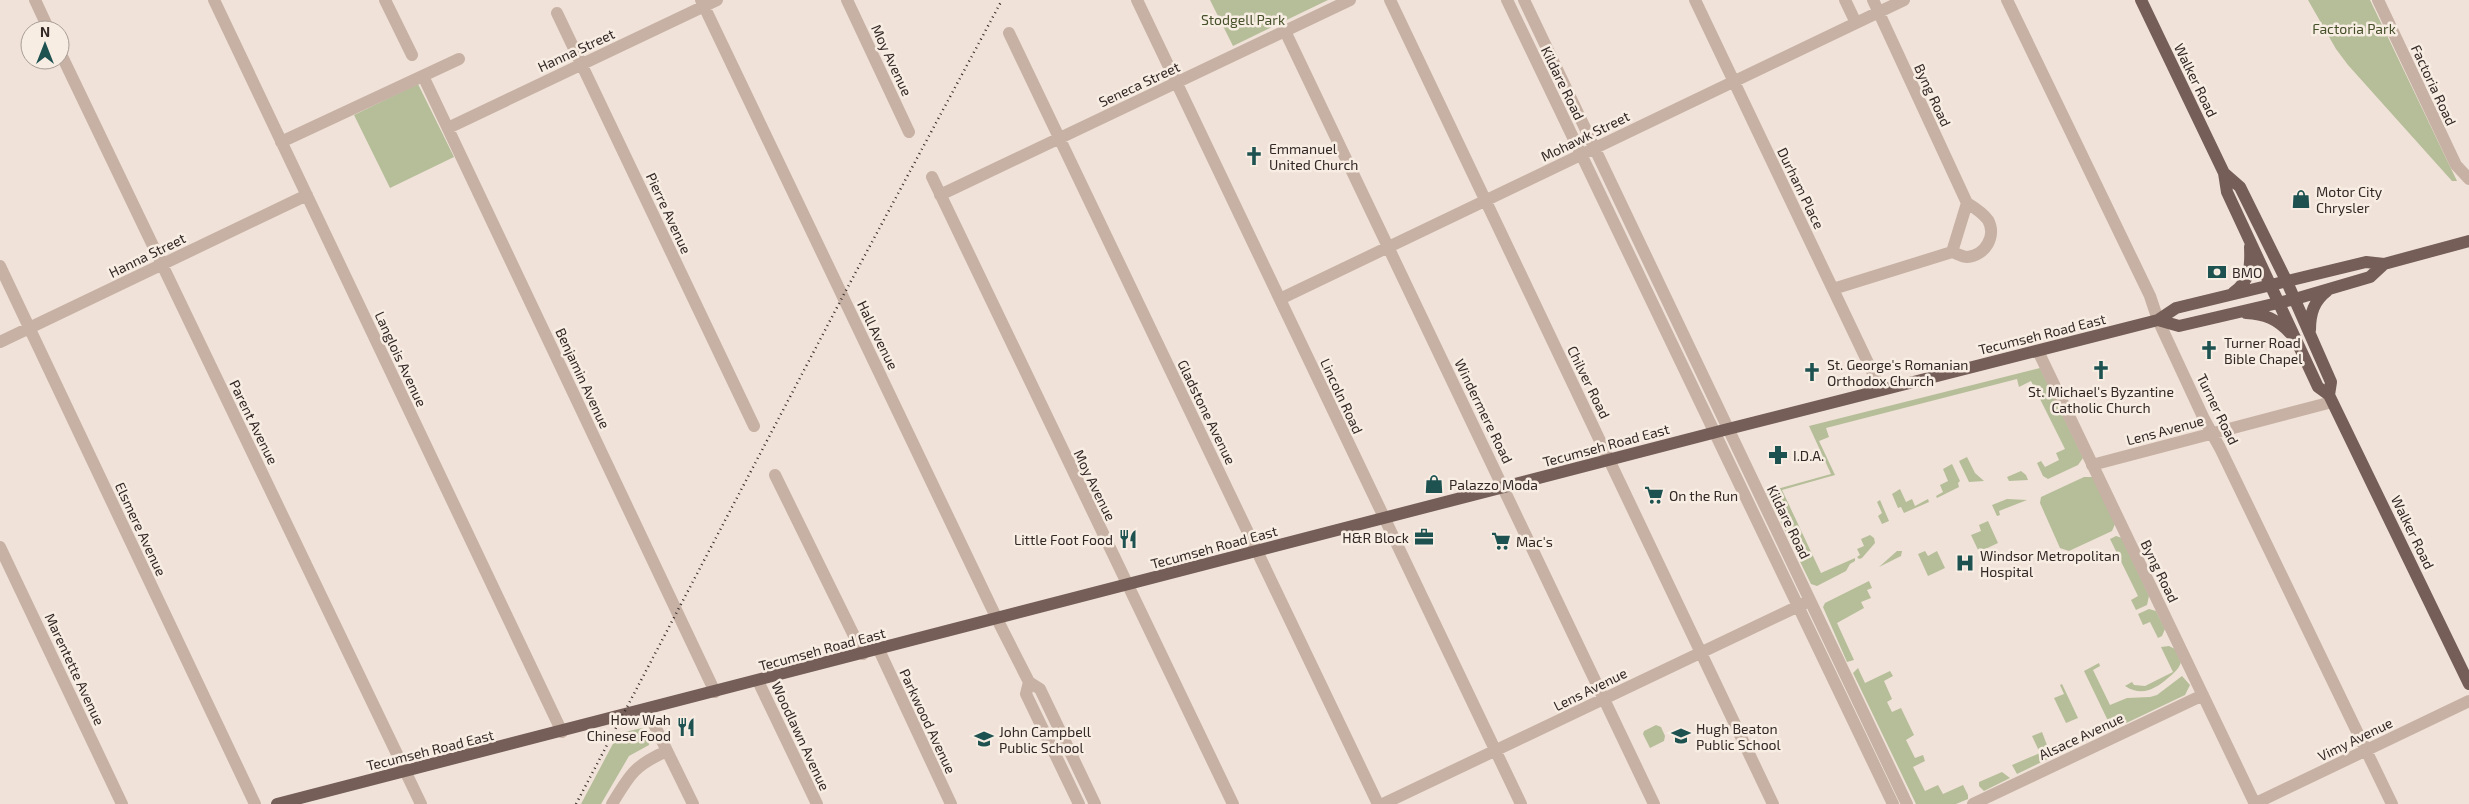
<svg xmlns="http://www.w3.org/2000/svg" width="2469" height="804" viewBox="0 0 2469 804" font-family="'Exo 2',sans-serif">
<rect width="100%" height="100%" fill="#f0e2d8"/>
<path fill="#b5be99" d="M1210,0H1328L1233,46Z
M2308,0H2370L2457,181H2452L2348,65L2336,49Z
M418,84L454,157L390,188L354,115Z
M2040,368L2083,458L2078,465L2048,479L2043,476L2037,463L2041,461L2045,467L2059,460L2056,453L2065,449L2031,381L2019,387L2017,379L1826,428L1829,437L1819,441L1835,475L1782,490L1821,573L1855,558V561L1850,564L1846,571L1817,586L1811,584L1766,492L1831,474L1809,426Z
M1967,457L1975,473L1984,481L1969,482L1959,461Z
M1952,464L1960,481L1958,483L1959,487L1937,498L1936,496L1943,492L1940,485L1948,481L1943,469Z
M2021,471L2026,475L2028,480L2009,481L2007,477Z
M2084,477H2093L2115,524L2112,531L2069,551L2060,548L2040,503L2041,497Z
M1900,489L1906,502L1912,499L1915,506L1928,499L1929,502L1904,513L1901,507L1898,508L1892,494Z
M2007,499L2027,500L1999,511L2000,515L1997,516L1992,505Z
M1880,500L1889,521L1882,524L1878,516L1882,513L1877,502Z
M1988,521L1998,543L1979,552L1971,535L1981,531L1979,525Z
M1870,535L1874,538L1875,543L1862,558L1859,559L1857,557L1860,555L1857,549L1864,546L1861,539Z
M2116,536L2122,538L2149,596L2147,605L2136,610L2131,600L2138,596L2110,539Z
M1897,551H1902L1901,556L1879,567Z
M1925,551L1928,556L1937,551L1945,568L1928,576L1918,554Z
M1869,581L1872,588L1867,590L1871,598L1861,602L1864,608L1837,623L1854,660L1847,662L1823,607L1825,603Z
M2149,609L2156,611L2165,629L2162,636L2158,638L2150,622L2143,625L2138,614Z
M2169,646L2175,649L2181,662C2179,669 2174,673 2168,678C2155,689 2142,697 2125,686L2132,682L2134,685L2145,686L2173,672L2161,647Z
M2099,663L2100,666L2093,670L2110,705L2127,698L2150,697L2157,695L2182,676L2190,685L2185,695L2118,727L2110,725L2084,671Z
M1858,668L1865,683L1890,671L1893,676L1884,681L1892,699L1887,702L1892,712L1901,708L1914,735L1906,740L1915,758L1923,755L1925,761L1913,767L1925,791L1938,785L1943,794L1963,785L1968,795V799L1956,804H1916L1853,673Z
M2062,684L2078,718L2066,723L2054,698L2064,694L2060,685Z
M1656,725L1661,727L1665,736L1664,741L1650,748L1643,734L1644,731Z
M642,728L649,733V745L629,756L601,804H581L616,738V734Z
M2042,732L2050,753L2056,750L2058,754L2017,774L2012,765L2040,753L2032,736Z
M2086,735V741L2069,750L2066,744Z
M2002,772L2010,778L1984,791L1979,786V782Z"/>
<g fill="none" stroke-linecap="round" stroke-linejoin="round">
<path stroke="#c7b1a4" stroke-width="12" d="M35,0L49,30
M214,0L562,732
M385,0L412,55
M701,0L997,619L1029,682L1040,689L1095,804
M847,0L909,132
M1137,0L1521,804
M1390,0L1773,804
M1507,0L1893,804
M1524,0L1907,804
M1695,0L1881,390
M1845,0L1856,23
M2007,0L2150,296L2158,320L2204,419L2220,448L2392,804
M2378,0L2456,165L2469,179
M557,13L754,426
M1285,31L1654,804
M1009,33L1378,804
M60,52L421,804
M423,76L715,692
M448,128L717,0
M281,142L459,59
M932,177L1233,804
M940,195L1350,0
M1952,252C1956,253 1962,257 1967,257C1985,256 1997,236 1988,220C1982,212 1975,208 1967,203
M0,266L255,804
M1833,289L1952,252L1967,203L1873,0
M1280,299L1904,0
M0,342L307,195
M2038,351L2255,804
M2092,465L2332,402
M775,475L863,654
M0,547L122,804
M879,650L951,804
M758,681L817,804
M1029,682L1026,694L1079,804
M647,710L693,804
M612,804C630,774 635,765 667,751
M1383,804L1805,603
M1973,804L2203,695
M2254,804L2469,701"/>
<path stroke="#745e57" stroke-width="12" d="M2141,0L2224,173L2227,192L2318,387L2329,395L2469,684
M2224,173L2240,187L2287,282L2331,382L2329,395
M2233,293C2250,281 2251,267 2250,247
M2246,313C2265,314 2277,319 2290,333
M2158,320L2179,326L2295,299L2370,277L2384,264
M2310,330C2310,313 2314,301 2327,291
M277,804L1728,429L2158,320L2176,308L2366,262L2384,264L2469,241"/>
<path stroke="#332826" stroke-width="2.5" stroke-dasharray="1 4" stroke-linecap="butt" d="M576,804L843,296L1002,0"/>
</g>
<defs>
<g id="church-bare" transform="scale(1.5)"><path d="M-1.2-6h2.4v3.5h3.3v2.4h-3.3V6h-2.4V-.1h-3.3v-2.4h3.3Z" fill="#1d5251" stroke="#f8ede3" stroke-width="2.5" paint-order="stroke"/></g>
<g id="shop-bare" transform="scale(1.5)"><path d="M-5-2.5h2.3a2.7 3.5 0 0 1 5.4 0H5L5.5 6h-11ZM-1.5-2.5h3a1.5 2.3 0 0 0-3 0Z" fill="#1d5251" stroke="#f8ede3" stroke-width="2.5" paint-order="stroke"/></g>
<g id="bank-bare" transform="scale(1.5)"><path d="M-6-4H6V4H-6ZM0-2.3a2.3 2.3 0 1 0 0 4.6a2.3 2.3 0 1 0 0-4.6Z" fill="#1d5251" stroke="#f8ede3" stroke-width="2.5" paint-order="stroke"/></g>
<g id="pharmacy-bare" transform="scale(1.5)"><path d="M-2-6h4v4h4v4h-4v4h-4v-4h-4v-4h4Z" fill="#1d5251" stroke="#f8ede3" stroke-width="2.5" paint-order="stroke"/></g>
<g id="supermarket-bare" transform="scale(1.5)"><path d="M-6-5.5h2.5l.6 2H6L4.5 2H-2.5L-4.4-4H-6ZM-1.5 3.2a1.3 1.3 0 1 0 .1 0ZM3 3.2a1.3 1.3 0 1 0 .1 0Z" fill="#1d5251" stroke="#f8ede3" stroke-width="2.5" paint-order="stroke"/></g>
<g id="office-bare" transform="scale(1.5)"><path d="M-6-3h4V-5.5h4V-3h4V5H-6ZM-1-4.5V-3h2v-1.5ZM-6 0V1H6V0Z" fill="#1d5251" stroke="#f8ede3" stroke-width="2.5" paint-order="stroke"/></g>
<g id="restaurant-bare" transform="scale(1.5)"><path d="M-5-6h1v4h1v-4h1v4h1v-4h1v5L-1.5 .5V6h-2V.5L-5-1ZM5-6V6H3V1.5H1.5Q1.5-4 5-6Z" fill="#1d5251" stroke="#f8ede3" stroke-width="2.5" paint-order="stroke"/></g>
<g id="hospital-bare" transform="scale(1.5)"><path d="M-5-5h3v3.5h4V-5h3V5h-3V1.5h-4V5h-3Z" fill="#1d5251" stroke="#f8ede3" stroke-width="2.5" paint-order="stroke"/></g>
<g id="school-bare" transform="scale(1.5)"><path d="M0-5L7-2L0 1L-7-2ZM-4 1L0 2.5L4 1V4Q0 6-4 4Z" fill="#1d5251" stroke="#f8ede3" stroke-width="2.5" paint-order="stroke"/></g>
</defs>
<g fill-rule="evenodd">
<use href="#church-bare" x="1254" y="156"/>
<use href="#shop-bare" x="2301" y="199"/>
<use href="#bank-bare" x="2217" y="272"/>
<use href="#church-bare" x="2209" y="350"/>
<use href="#church-bare" x="2101" y="370"/>
<use href="#church-bare" x="1812" y="372"/>
<use href="#pharmacy-bare" x="1778" y="455"/>
<use href="#shop-bare" x="1434" y="484"/>
<use href="#supermarket-bare" x="1654" y="495"/>
<use href="#office-bare" x="1424" y="537"/>
<use href="#restaurant-bare" x="1128" y="539"/>
<use href="#supermarket-bare" x="1501" y="541"/>
<use href="#hospital-bare" x="1965" y="563"/>
<use href="#restaurant-bare" x="686" y="727"/>
<use href="#school-bare" x="1681" y="736"/>
<use href="#school-bare" x="984" y="739"/>
</g>
<g text-anchor="middle" dominant-baseline="central" stroke-width="5" stroke-linejoin="round" paint-order="stroke">
<g font-size="14" fill="#46502a" stroke="#f8ede3">
<text x="1243" y="19">Stodgell Park</text>
<text x="2354" y="28">Factoria Park</text>
</g>
<g font-size="14" fill="#332826" stroke="#f8ede3">
<text transform="translate(576 50) rotate(-25)">Hanna Street</text>
<text transform="translate(892 60) rotate(65)">Moy Avenue</text>
<text transform="translate(2196 80) rotate(64)">Walker Road</text>
<text transform="translate(1563 83) rotate(64)">Kildare Road</text>
<text transform="translate(1139 84) rotate(-25)">Seneca Street</text>
<text transform="translate(2434 85) rotate(65)">Factoria Road</text>
<text transform="translate(1933 95) rotate(65)">Byng Road</text>
<text transform="translate(1585 136) rotate(-26)">Mohawk Street</text>
<text transform="translate(1801 188) rotate(64)">Durham Place</text>
<text transform="translate(669 213) rotate(65)">Pierre Avenue</text>
<text transform="translate(147 255) rotate(-26)">Hanna Street</text>
<text transform="translate(2042 334) rotate(-14)">Tecumseh Road East</text>
<text transform="translate(878 335) rotate(64)">Hall Avenue</text>
<text transform="translate(401 359) rotate(65)">Langlois Avenue</text>
<text transform="translate(583 378) rotate(65)">Benjamin Avenue</text>
<text transform="translate(1589 382) rotate(64)">Chilver Road</text>
<text transform="translate(1342 396) rotate(65)">Lincoln Road</text>
<text transform="translate(2218 409) rotate(64)">Turner Road</text>
<text transform="translate(1484 411) rotate(64)">Windermere Road</text>
<text transform="translate(1207 412) rotate(64)">Gladstone Avenue</text>
<text transform="translate(254 422) rotate(64)">Parent Avenue</text>
<text transform="translate(2165 430) rotate(-15)">Lens Avenue</text>
<text transform="translate(1606 445) rotate(-15)">Tecumseh Road East</text>
<text transform="translate(1095 485) rotate(64)">Moy Avenue</text>
<text transform="translate(1789 522) rotate(64)">Kildare Road</text>
<text transform="translate(141 529) rotate(65)">Elsmere Avenue</text>
<text transform="translate(2413 532) rotate(64)">Walker Road</text>
<text transform="translate(1214 547) rotate(-15)">Tecumseh Road East</text>
<text transform="translate(2160 571) rotate(64)">Byng Road</text>
<text transform="translate(822 649) rotate(-15)">Tecumseh Road East</text>
<text transform="translate(75 669) rotate(65)">Marentette Avenue</text>
<text transform="translate(1590 689) rotate(-26)">Lens Avenue</text>
<text transform="translate(928 721) rotate(65)">Parkwood Avenue</text>
<text transform="translate(801 736) rotate(65)">Woodlawn Avenue</text>
<text transform="translate(2081 736) rotate(-25)">Alsace Avenue</text>
<text transform="translate(2355 739) rotate(-26)">Vimy Avenue</text>
<text transform="translate(430 750) rotate(-14)">Tecumseh Road East</text>
</g>
<g font-size="14" fill="#332826" stroke="#f8ede3" text-anchor="start">
<text x="1269" y="148">Emmanuel<tspan x="1269" dy="16">United Church</tspan></text>
<text x="2316" y="191">Motor City<tspan x="2316" dy="16">Chrysler</tspan></text>
<text x="2232" y="272">BMO</text>
<text x="2224" y="342">Turner Road<tspan x="2224" dy="16">Bible Chapel</tspan></text>
<text x="1827" y="364">St. George's Romanian<tspan x="1827" dy="16">Orthodox Church</tspan></text>
<text x="2101" y="391" text-anchor="middle">St. Michael's Byzantine<tspan x="2101" dy="16">Catholic Church</tspan></text>
<text x="1793" y="455">I.D.A.</text>
<text x="1449" y="484">Palazzo Moda</text>
<text x="1669" y="495">On the Run</text>
<text x="1409" y="537" text-anchor="end">H&amp;R Block</text>
<text x="1113" y="539" text-anchor="end">Little Foot Food</text>
<text x="1516" y="541">Mac's</text>
<text x="1980" y="555">Windsor Metropolitan<tspan x="1980" dy="16">Hospital</tspan></text>
<text x="671" y="719" text-anchor="end">How Wah<tspan x="671" dy="16">Chinese Food</tspan></text>
<text x="1696" y="728">Hugh Beaton<tspan x="1696" dy="16">Public School</tspan></text>
<text x="999" y="731">John Campbell<tspan x="999" dy="16">Public School</tspan></text>
</g>
</g>
<g transform="translate(45 45)"><circle r="24" fill="#f8ede3" stroke="#a99e97"/>
<path d="M0-4L9 19L0 12L-9 19Z" fill="#1d5251"/>
<text y="-8" font-size="14" font-weight="bold" text-anchor="middle" fill="#332826">N</text>
</g>
</svg>
